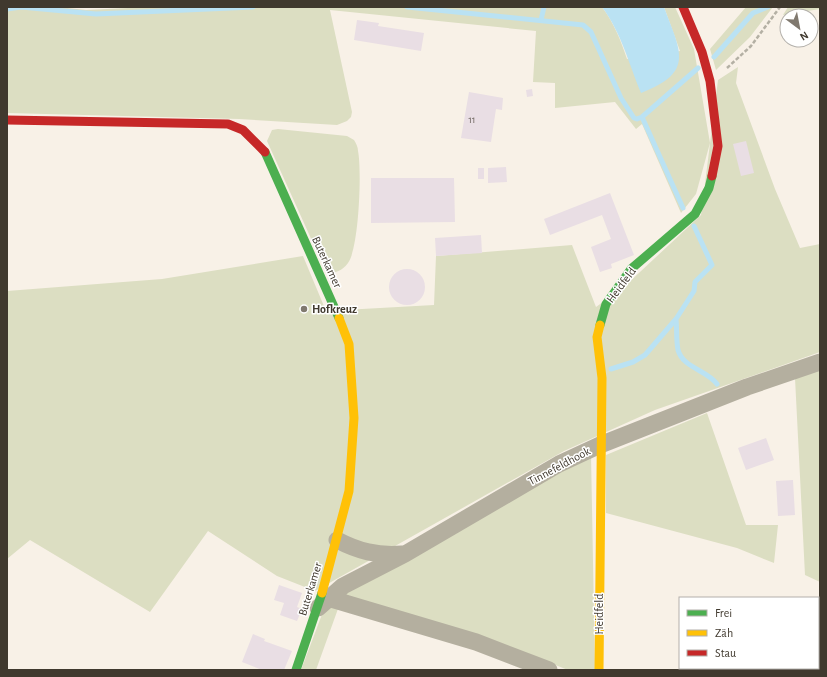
<svg xmlns="http://www.w3.org/2000/svg" width="827" height="677" viewBox="0 0 827 677" font-family="'Alegreya Sans',sans-serif">
<rect width="100%" height="100%" fill="#f8f1e7"/>
<path fill="#dcdec2" d="M7,7H58L86,10L149,7H602C614,23 621,41 627,59L680,51L664,7H675L694,49L710,143L696,194L681,213L642,124L636,129L615,102L555,108V83L533,82L536,31L330,10L352,112L351,117L347,121L337,125L239,119L7,113Z
M746,7H773L750,37L716,70L710,49Z
M788,7H820V9L783,15Z
M738,67L736,83L775,189L800,248L820,244V352L655,410L564,451L315,591L277,576L208,531L150,612L30,540L7,559V291L162,279L303,256L326,311L434,305L436,256L572,245L596,307L625,286L701,215L718,80Z
M278,129L347,136L354,140C356,143 358,147 358,151C362,170 359,249 348,263C342,271 337,272 327,274L267,141L272,130Z
M820,370V582L805,575L795,378Z
M707,413L746,525H778L774,563L737,548L606,513V455Z
M591,454L595,670H568L505,645L346,598L344,592Z
M339,606L316,670H301L324,609Z"/>
<path fill="#bae2f3" d="M602,7H664C680,51 696,72 641,93C629,64 621,32 602,7Z"/>
<g fill="none" stroke-linecap="round" stroke-linejoin="round">
<path stroke="#bae2f3" stroke-width="5" d="M407,7L583,25L591,32L621,98L634,118L637,119L642,117L698,68
M7,9L21,7L96,14L253,7
M541,20L544,7
M714,57L753,13L768,7
M642,117L683,208
M676,319C677,328 676,340 678,350C683,368 707,370 717,384
M611,369L633,362L645,355L676,319L694,291L695,282L712,265L694,226"/>
</g>
<path fill="#e9dee4" d="M357,20L379,23L378,26L424,33L421,51L354,40Z
M532,89L533,96L527,97L526,90Z
M469,92L503,98L502,110L496,109L491,142L461,138Z
M746,141L754,173L741,176L733,144Z
M506,167L507,182L488,183V168Z
M478,168H484V179H478Z
M371,178H454L455,222L371,223Z
M610,193L634,255L611,264L612,268L600,272L591,247L611,239L602,215L550,235L544,219Z
M481,235L482,253L436,256L435,238Z
M389 287a18 18 0 1 1 36 0a18 18 0 1 1-36 0Z
M766,438L774,460L746,470L738,448Z
M793,480L795,515L778,516L776,481Z
M279,585L302,593L297,607L302,609L297,621L280,615L284,603L274,600Z
M253,634L265,639L264,641L292,651L284,670H262L242,662Z"/>
<g fill="none" stroke-linecap="round" stroke-linejoin="round">
<path stroke="#b4b0a4" stroke-width="2.5" stroke-dasharray="4 2" stroke-linecap="butt" d="M727,68L751,46L780,7"/>
<path stroke="#b4af9f" stroke-width="17" d="M337,540C358,551 377,556 402,554
M328,598L476,642L549,670
M318,608L343,586L405,554L559,464L600,445L747,387L820,362"/>
<path stroke="#4caf50" stroke-width="9" d="M265,152L339,318
M600,325L606,304L631,269L695,214L709,188L712,176
M296,670L322,593"/>
<path stroke="#ffc107" stroke-width="9" d="M322,593L349,491L354,418L349,344L339,318
M599,670L602,378L597,337L600,325"/>
<path stroke="#c62828" stroke-width="9" d="M683,7L702,52L710,81L718,146L712,176
M7,120L228,124L243,130L265,152"/>
</g>
<circle fill="#80796f" stroke="#fff" stroke-width="1.5" cx="304" cy="309" r="4"/>
<g text-anchor="middle" dominant-baseline="central" stroke-width="3" stroke-linejoin="round" paint-order="stroke">
<g font-size="10" fill="#6a625c">
<text x="472" y="120">11</text>
</g>
<g font-size="12" fill="#40392e" stroke="#fff">
<text transform="translate(327 262) rotate(65)">Buterkamer</text>
<text transform="translate(621 285) rotate(-53)">Heidfeld</text>
<text transform="translate(559 466) rotate(-28)">Tinnefeldhook</text>
<text transform="translate(310 589) rotate(-73)">Buterkamer</text>
<text transform="translate(599 614) rotate(-90)">Heidfeld</text>
</g>
<g font-size="12" font-weight="bold" fill="#40392e" stroke="#fff" text-anchor="start">
<text x="312" y="309">Hofkreuz</text>
</g>
</g>
<rect width="827" height="677" fill="none" stroke="#40392e" stroke-width="16"/>
<rect x="679" y="597" width="140" height="72" fill="#ffffff" stroke="#b3b0ab"/>
<rect x="687" y="610" width="20" height="6" fill="#4caf50" stroke="#b3b0ab"/>
<text x="715" y="617" font-size="12" fill="#40392e">Frei</text>
<rect x="687" y="630" width="20" height="6" fill="#ffc107" stroke="#b3b0ab"/>
<text x="715" y="637" font-size="12" fill="#40392e">Zäh</text>
<rect x="687" y="650" width="20" height="6" fill="#c62828" stroke="#b3b0ab"/>
<text x="715" y="657" font-size="12" fill="#40392e">Stau</text>
<g transform="translate(799 28) rotate(148)"><circle r="19" fill="#ffffff" stroke="#b3b0ab"/>
<path d="M0-3L7 15L0 10L-7 15Z" fill="#80796f"/>
<text y="-6" font-size="11" font-weight="bold" text-anchor="middle" fill="#40392e">N</text>
</g>
</svg>
